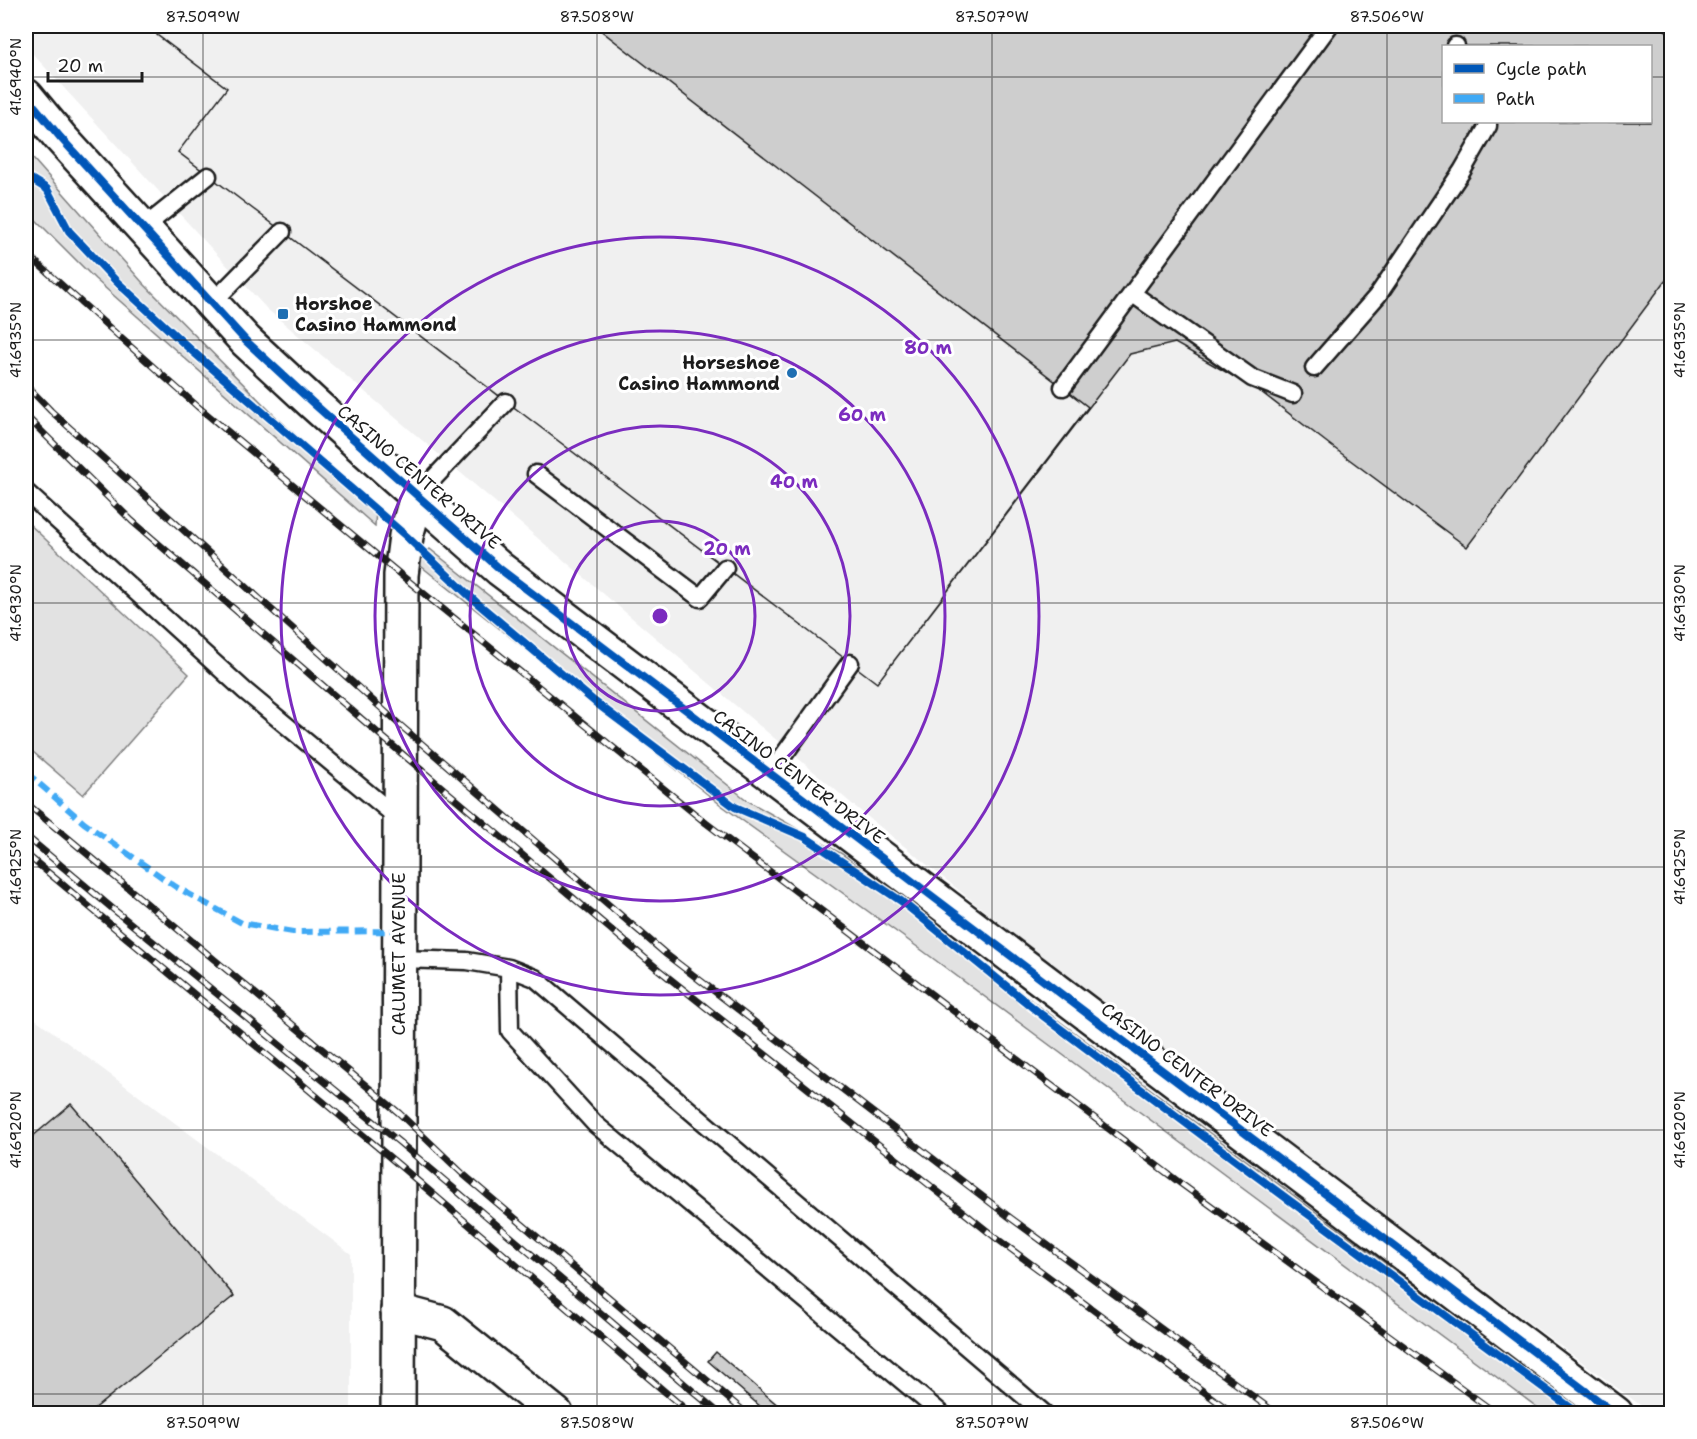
<svg xmlns="http://www.w3.org/2000/svg" width="1697" height="1439" viewBox="0 0 1697 1439" font-family="'Shantell Sans',sans-serif">
<rect width="100%" height="100%" fill="#fff"/>
<filter id="ink" filterUnits="userSpaceOnUse"><feTurbulence type="fractalNoise" baseFrequency=".0167" numOctaves="2"/><feDisplacementMap in="SourceGraphic" scale="12" xChannelSelector="R" yChannelSelector="G"/><feConvolveMatrix kernelMatrix="1 2 1 2 8 2 1 2 1" color-interpolation-filters="sRGB"/></filter>
<g filter="url(#ink)">
<path fill="#f0f0f0" fill-rule="evenodd" d="M26,26H677L1079,319L1306,26H1671V1413H1651L1125,1024L858,809L267,309L31,52L26,46ZM1444,46H1650V122H1444Z
M26,1012L351,1254V1413H26Z"/>
<path fill="#e2e2e2" stroke="#7f7f7f" stroke-width="1.5" d="M26,151L143,283L273,414L376,508L375,526L95,279L26,210Z
M26,521L189,674L83,795L26,746Z
M430,549L748,801L842,854L1039,1006L1586,1413H1545L923,951L721,805L417,563Z"/>
<path fill="#cecece" stroke="#1c1c1c" stroke-width="1.5" fill-rule="evenodd" d="M164,26H595L1088,407L877,683L178,152L227,88L157,35Z
M164,26H1659L1672,35V272L1467,547L1330,445L1261,392L1175,343L1130,354L877,683L178,152L227,88L157,35ZM1444,46H1650V122H1444Z
M71,1104L234,1296L88,1414H26V1142Z
M716,1352L788,1414H769L708,1361Z"/>
<g fill="none" stroke-linecap="round" stroke-linejoin="round">
<g stroke="#1c1c1c" stroke-width="21">
<path id="lane" d="M1455,46H1456
M143,228L208,176
M1133,294L1252,378L1293,394
M212,303L282,232
M1314,368L1378,295L1462,171L1488,126V122
M1063,387L1329,26
M536,474L700,598L725,568
M26,492L245,691L399,819
M417,496L506,402
M770,774L850,663
M399,959L467,961L509,968L535,978L1045,1414
M509,968L510,1031L595,1124L942,1414"/>
</g>
<g stroke="#1c1c1c" stroke-width="38">
<path id="street" d="M417,496L500,569L1616,1414
M398,1311L443,1323L556,1414"/>
</g>
<g stroke="#1c1c1c" stroke-width="38">
<path id="secondary" d="M26,96L60,137L246,341L313,403L417,496L406,536L401,575L398,1414"/>
</g>
<use href="#lane" stroke="#fff" stroke-width="16"/>
<use href="#street" stroke="#fff" stroke-width="33"/>
<use href="#secondary" stroke="#fff" stroke-width="33"/>
<g stroke="#1c1c1c" stroke-width="7">
<path id="rail" d="M26,253L197,406L401,575L706,823L1180,1183L1497,1414
M26,385L51,411L400,725L667,955L1008,1216L1277,1414
M26,416L132,521L400,752L659,970L996,1238L1234,1414
M26,803L399,1113L464,1175L747,1414
M26,836L113,909L399,1142L720,1414
M26,854L399,1165L691,1414"/>
</g>
<use href="#rail" stroke="#fff" stroke-width="4.5" stroke-dasharray="14" stroke-linecap="butt"/>
<path stroke="#3fa9f5" stroke-width="6" stroke-dasharray="12 6" stroke-linecap="butt" d="M26,772L84,823L176,887L242,923L293,932L400,931"/>
<g stroke="#fff" stroke-width="11">
<path id="cycleway" d="M26,96L60,137L246,341L313,403L500,569L1616,1414
M26,176L47,189L69,231L116,281L191,350L406,536L476,602L595,702L735,807L805,837L901,901L1042,1015L1255,1175L1579,1414"/>
</g>
<use href="#cycleway" stroke="#0057b8" stroke-width="8"/>
</g>
</g>
<path fill="none" stroke="#1c1c1c" stroke-width="1.5" stroke-opacity="0.45" d="M203,26V1414M597,26V1414M992,26V1414M1387,26V1414M26,77H1444M1650,77H1672M26,340H1672M26,603H1672M26,867H1672M26,1130H1672M26,1394H1672"/>
<g fill="none" stroke="#7b2cbf" stroke-width="3">
<circle cx="660" cy="616" r="95"/>
<circle cx="660" cy="616" r="190"/>
<circle cx="660" cy="616" r="285"/>
<circle cx="660" cy="616" r="379"/>
</g>
<g fill="#1f6fb2" stroke="#fff" stroke-width="2">
<rect x="277" y="308" width="12" height="12" rx="3"/>
<circle cx="792" cy="373" r="6"/>
</g>
<g text-anchor="middle" dominant-baseline="central" stroke-width="6" stroke-linejoin="round" paint-order="stroke">
<g font-size="18" font-weight="bold" fill="#1c1c1c" stroke="#fff" text-anchor="start">
<text x="295" y="304">Horshoe<tspan x="295" dy="21">Casino Hammond</tspan></text>
<text x="780" y="363" text-anchor="end">Horseshoe<tspan x="780" dy="21">Casino Hammond</tspan></text>
</g>
<g font-size="18" fill="#1c1c1c" stroke="#fff">
<text transform="translate(419 477) rotate(41)">CASINO CENTER DRIVE</text>
<text transform="translate(799 777) rotate(37)">CASINO CENTER DRIVE</text>
<text transform="translate(399 954) rotate(-90)">CALUMET AVENUE</text>
<text transform="translate(1187 1070) rotate(37)">CASINO CENTER DRIVE</text>
</g>
</g>
<circle cx="660" cy="616" r="9" fill="#7b2cbf" stroke="#fff" stroke-width="3"/>
<g font-size="18" text-anchor="middle" font-weight="bold" fill="#7b2cbf" stroke="#fff" stroke-width="6" stroke-linejoin="round" paint-order="stroke">
<text x="928" y="354">80 m</text>
<text x="862" y="421">60 m</text>
<text x="794" y="488">40 m</text>
<text x="727" y="555">20 m</text>
</g>
<rect width="1697" height="1439" fill="none" stroke="#fff" stroke-width="66"/>
<rect x="1442" y="45" width="210" height="78" fill="#ffffff" stroke="#a4a4a4" stroke-width="1.5"/>
<rect x="1454" y="64" width="30" height="9" fill="#0057b8" stroke="#a4a4a4" stroke-width="1.5"/>
<text x="1496" y="75" font-size="18" fill="#1c1c1c">Cycle path</text>
<rect x="1454" y="94" width="30" height="9" fill="#3fa9f5" stroke="#a4a4a4" stroke-width="1.5"/>
<text x="1496" y="105" font-size="18" fill="#1c1c1c">Path</text>
<path d="M48 72v9h94v-9" fill="none" stroke="#1c1c1c" stroke-width="3"/>
<text x="57" y="72" font-size="18" fill="#1c1c1c" stroke="#ffffff" stroke-width="4.5" paint-order="stroke">20 m</text>
<rect x="33" y="33" width="1631" height="1373" fill="none" stroke="#1c1c1c" stroke-width="2"/>
<g font-size="15" text-anchor="middle" fill="#1c1c1c">
<text x="203" y="22">87.509°W</text>
<text x="597" y="22">87.508°W</text>
<text x="992" y="22">87.507°W</text>
<text x="1387" y="22">87.506°W</text>
<text transform="translate(16 77) rotate(-90)" y="5">41.6940°N</text>
<text transform="translate(16 340) rotate(-90)" y="5">41.6935°N</text>
<text transform="translate(1680 340) rotate(-90)" y="5">41.6935°N</text>
<text transform="translate(16 603) rotate(-90)" y="5">41.6930°N</text>
<text transform="translate(1680 603) rotate(-90)" y="5">41.6930°N</text>
<text transform="translate(16 867) rotate(-90)" y="5">41.6925°N</text>
<text transform="translate(1680 867) rotate(-90)" y="5">41.6925°N</text>
<text transform="translate(16 1130) rotate(-90)" y="5">41.6920°N</text>
<text transform="translate(1680 1130) rotate(-90)" y="5">41.6920°N</text>
<text x="203" y="1428">87.509°W</text>
<text x="597" y="1428">87.508°W</text>
<text x="992" y="1428">87.507°W</text>
<text x="1387" y="1428">87.506°W</text>
</g>
</svg>
